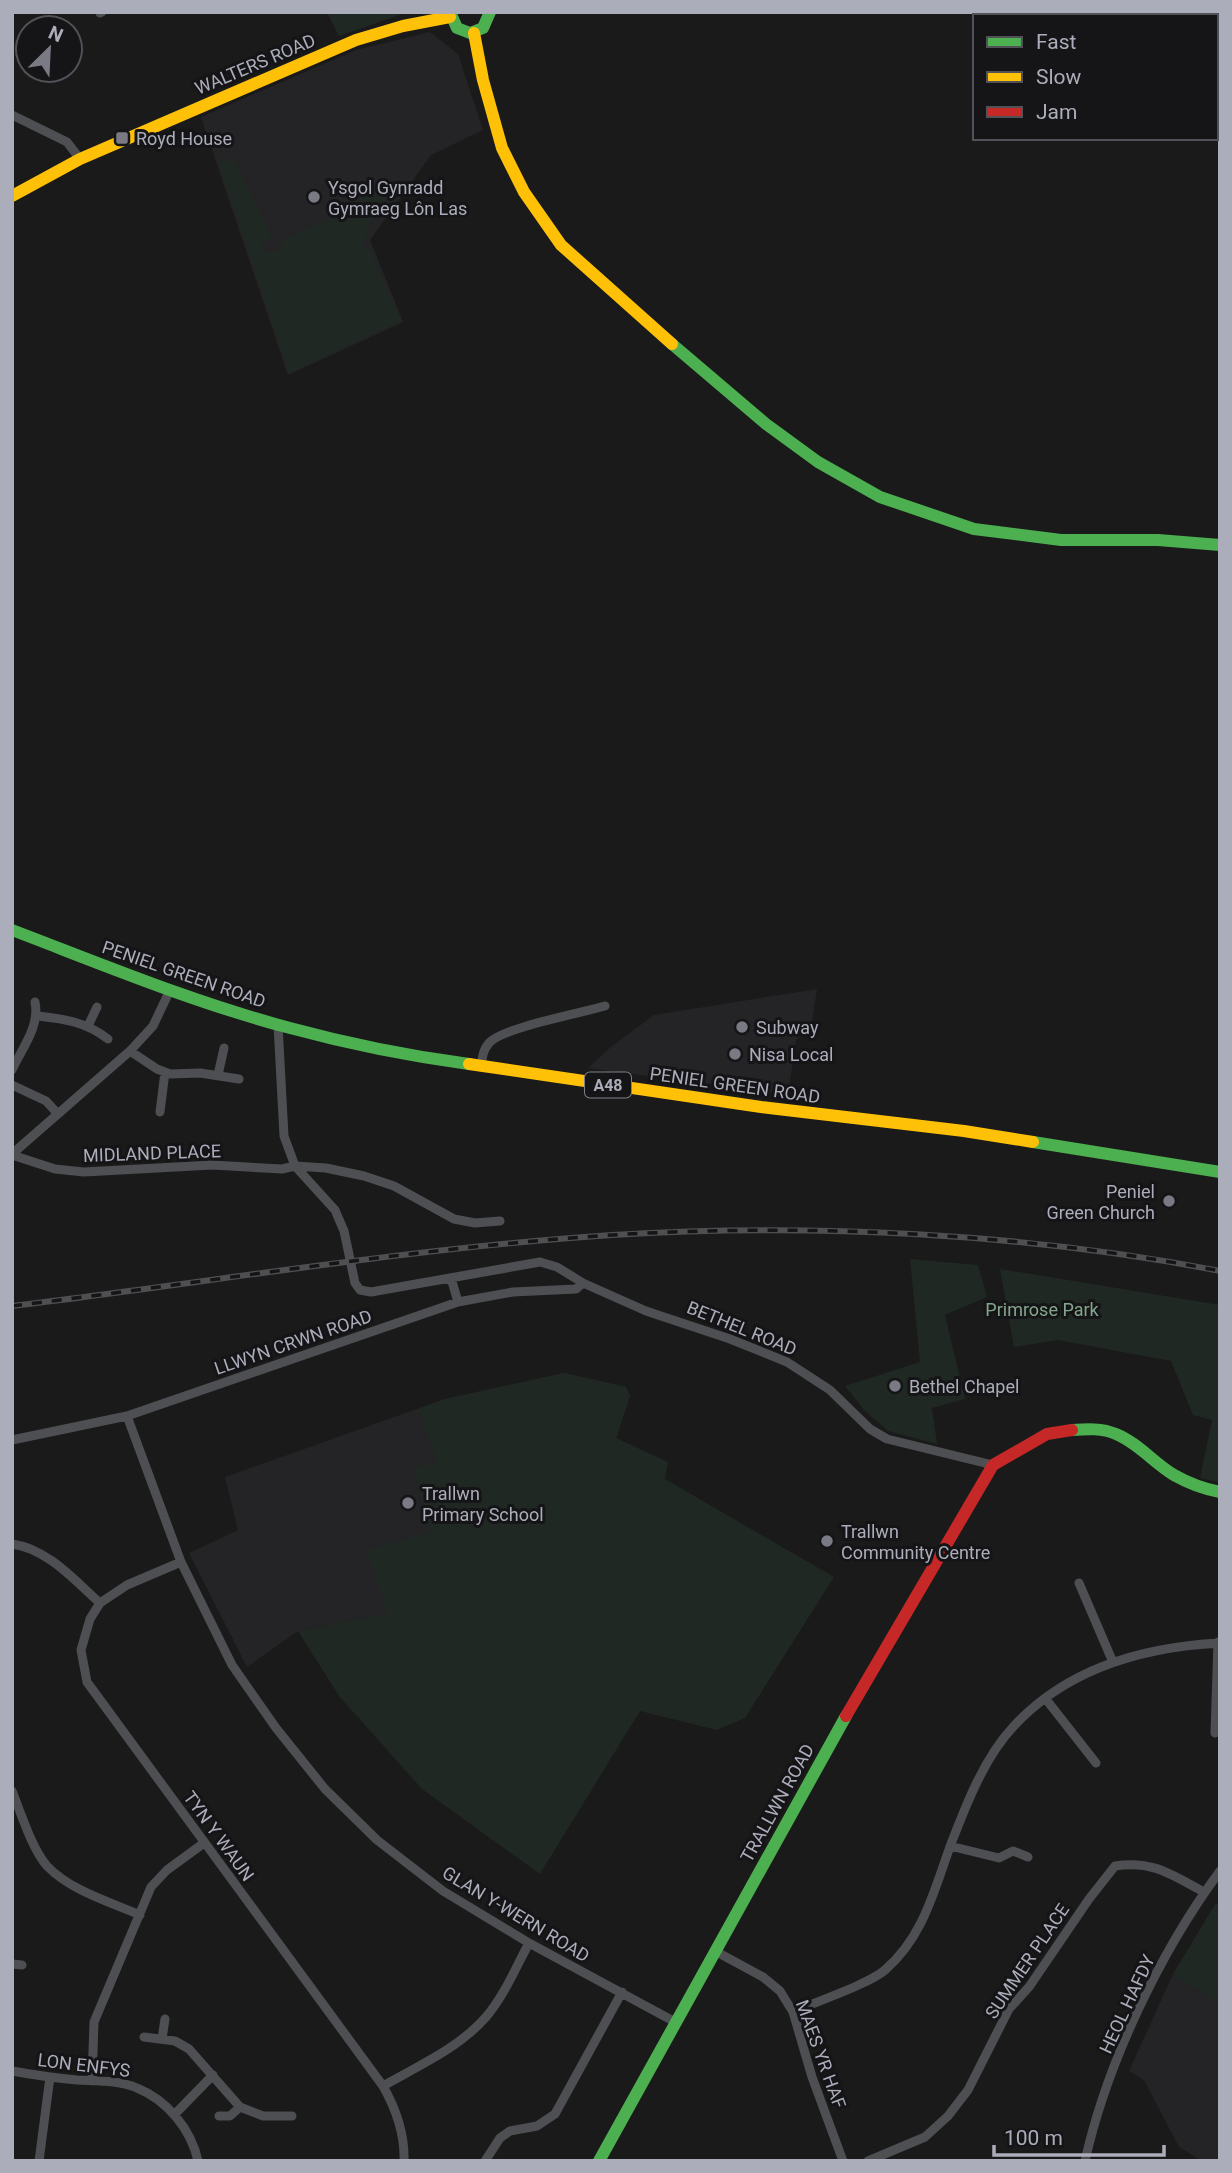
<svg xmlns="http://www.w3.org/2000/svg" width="1232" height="2173" viewBox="0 0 1232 2173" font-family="Roboto,sans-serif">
<rect width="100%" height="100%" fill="#1a1a1a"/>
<path fill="#242426" d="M430,32L458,54L483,130L431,155L370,240L403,322L288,375L201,117L356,50Z
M817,989L810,1034H802L796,1040L788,1095L588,1068L612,1046L654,1015Z
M564,1373L626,1387L630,1396L616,1438L584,1574L298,1631L247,1667L189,1553L238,1530L225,1477L445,1399Z
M1216,1903L1220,1908V2161H1202L1179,2147L1144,2080L1129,2071L1173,1974Z"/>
<path fill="#202823" d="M327,12H408L339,36Z
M217,158L236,162L272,237L261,242L266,254L283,247L281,241L352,207L361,195L382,186L389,199L374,216L362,246L370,251L401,321L289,373Z
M910,1259L978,1265L987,1297L945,1315L965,1399L932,1408L937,1444L888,1431L864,1410L845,1386L920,1362Z
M1000,1269L1220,1305L1219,1482L1200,1478L1212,1420L1193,1415L1171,1361L1058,1340L1014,1347Z
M564,1373L626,1387L630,1396L616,1438L668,1462L665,1479L834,1577L745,1718L717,1730L640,1711L540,1874L422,1789L339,1696L298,1631L388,1613L367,1550L431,1532L412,1468L437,1462L418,1409L445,1399Z
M1216,1903L1220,1908V2004L1173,1974Z"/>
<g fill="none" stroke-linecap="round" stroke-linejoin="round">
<path stroke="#4e4f53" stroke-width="9" d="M100,13L102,12
M12,115L67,142L80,159
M38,1016C65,1019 86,1022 108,1039
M278,1025L284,1136L295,1166L335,1210L344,1231L355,1283L360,1290L371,1292L540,1262L557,1267L583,1283L646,1311L730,1339L787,1362L830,1390L870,1429L887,1439L993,1465
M88,1026L97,1007
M130,1051L157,1069L170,1074L200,1073L239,1079
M481,1067C482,1058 483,1049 490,1042C506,1027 581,1013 605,1006
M12,1070C22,1048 40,1027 35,1002
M218,1075L224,1048
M12,1085L46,1101L58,1114
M160,1112L165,1072
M12,1154L130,1051L153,1026L170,990
M12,1155L55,1169L84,1172L212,1165L282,1169L295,1166L326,1168L364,1176L394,1186L454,1219L475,1223L500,1221
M451,1278L458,1302
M127,1416L181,1562L232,1665L276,1728L325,1789L377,1840L443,1891L529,1943L677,2023
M12,1440L127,1416L458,1302L513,1292L576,1289L583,1283
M12,1544C48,1549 74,1580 100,1603
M181,1562L127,1585L100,1603L90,1619L81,1650L87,1682L383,2086C396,2109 405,2133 404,2161
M1079,1583L1112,1660
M1045,1698L1096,1763
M1215,1733L1218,1642
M12,1791C21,1813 32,1849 47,1866C71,1891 110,1902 140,1915
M950,1846L999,1858L1013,1851L1028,1857
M715,1951L763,1977L780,1991L793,2012L812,2077L843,2161
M12,1964L22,1965
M793,2012C815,2002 869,1984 885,1970C924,1936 934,1890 951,1844C966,1805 984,1758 1013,1727C1067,1668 1143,1647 1220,1643
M144,2037L175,2041L189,2049L240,2107L263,2116H292
M162,2039L165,2019
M12,2071C34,2075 55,2078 77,2080C97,2081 119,2080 137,2088C167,2100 191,2129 198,2161
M92,2081L94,2022L151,1887L167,1870L204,1843
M383,2086C418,2066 459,2048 486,2017C504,1996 516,1967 529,1943
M174,2115L213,2075
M219,2116H230L240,2107
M39,2161L50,2077
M485,2161L500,2138L510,2131L537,2126L555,2114L622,1992
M868,2161L925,2137L948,2116L968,2090L1009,2009L1029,1987L1089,1899L1115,1866C1153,1860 1172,1875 1204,1892
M1085,2161C1107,2063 1160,1952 1220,1871"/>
<path stroke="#4caf50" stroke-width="12" d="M450,12L457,28L470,33L483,28L490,12
M672,344L766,424L818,462L880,497L974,529L1061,540H1158L1220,545
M12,930C104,965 195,1003 290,1028C349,1044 409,1056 469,1064
M1033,1142L1220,1172
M1072,1430C1087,1429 1102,1428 1116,1434C1138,1443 1154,1463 1174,1475C1188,1483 1204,1489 1220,1492
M599,2161L846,1716"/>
<path stroke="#ffc107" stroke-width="12" d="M474,33L483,80L502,148L524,192L561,245L672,344
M12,196L80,159L356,40L403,26L450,17
M469,1064L761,1107L964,1131L1033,1142"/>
<path stroke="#c62828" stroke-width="12" d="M846,1716L993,1465L1047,1434L1072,1430"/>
<g stroke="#4f4f52" stroke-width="6">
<path id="rail" d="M12,1306C212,1282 411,1248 612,1235C808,1223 1027,1233 1220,1271"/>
</g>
<use href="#rail" stroke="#151416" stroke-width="3.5" stroke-dasharray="10" stroke-linecap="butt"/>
</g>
<g fill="#797a83" stroke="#151416" stroke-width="2.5">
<rect x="115" y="131" width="14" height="14" rx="3.5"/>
<circle cx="314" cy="197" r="7"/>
<circle cx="742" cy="1027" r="7"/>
<circle cx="735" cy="1054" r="7"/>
<circle cx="1169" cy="1201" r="7"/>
<circle cx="895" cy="1386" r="7"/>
<circle cx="408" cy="1503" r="7"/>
<circle cx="827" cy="1541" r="7"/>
</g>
<g text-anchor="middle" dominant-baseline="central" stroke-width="6" stroke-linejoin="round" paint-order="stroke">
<rect fill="#151416" stroke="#7f7f8a" stroke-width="2" x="585" y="1072.5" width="46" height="25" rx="5"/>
<g font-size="16" font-weight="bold" fill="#acadbb">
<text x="608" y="1085">A48</text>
</g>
<g font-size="18" fill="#acadbb" stroke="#151416">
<text transform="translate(255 64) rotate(-23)">WALTERS ROAD</text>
<text transform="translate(184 974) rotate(19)">PENIEL GREEN ROAD</text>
<text transform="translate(735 1085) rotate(8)">PENIEL GREEN ROAD</text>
<text transform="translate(152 1153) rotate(-2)">MIDLAND PLACE</text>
<text transform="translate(742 1328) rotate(22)">BETHEL ROAD</text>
<text transform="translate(293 1342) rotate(-19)">LLWYN CRWN ROAD</text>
<text transform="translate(777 1803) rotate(-61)">TRALLWN ROAD</text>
<text transform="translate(219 1836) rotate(54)">TYN Y WAUN</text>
<text transform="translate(516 1914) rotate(31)">GLAN Y-WERN ROAD</text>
<text transform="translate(1027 1961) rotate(-56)">SUMMER PLACE</text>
<text transform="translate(1127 2004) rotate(-65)">HEOL HAFDY</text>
<text transform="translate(821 2054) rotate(70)">MAES YR HAF</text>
<text transform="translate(84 2065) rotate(7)">LON ENFYS</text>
</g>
<g font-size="18" fill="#acadbb" stroke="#151416" text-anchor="start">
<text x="136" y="138">Royd House</text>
<text x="328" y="187">Ysgol Gynradd<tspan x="328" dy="21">Gymraeg Lôn Las</tspan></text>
<text x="756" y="1027">Subway</text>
<text x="749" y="1054">Nisa Local</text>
<text x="1155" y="1191" text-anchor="end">Peniel<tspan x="1155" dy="21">Green Church</tspan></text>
<text x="909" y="1386">Bethel Chapel</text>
<text x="422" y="1493">Trallwn<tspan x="422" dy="21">Primary School</tspan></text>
<text x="841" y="1531">Trallwn<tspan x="841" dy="21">Community Centre</tspan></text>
</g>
<g font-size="18" fill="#83a68d" stroke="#151416">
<text x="1042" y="1309">Primrose Park</text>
</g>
</g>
<rect width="1232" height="2173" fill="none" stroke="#acadbb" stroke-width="28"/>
<rect x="973" y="14" width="245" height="126" fill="#151416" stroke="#515158" stroke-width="2"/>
<rect x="987" y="37" width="35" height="10" fill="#4caf50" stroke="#515158" stroke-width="2"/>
<text x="1036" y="49" font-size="21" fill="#acadbb">Fast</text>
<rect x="987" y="72" width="35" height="10" fill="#ffc107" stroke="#515158" stroke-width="2"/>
<text x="1036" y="84" font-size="21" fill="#acadbb">Slow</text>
<rect x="987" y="107" width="35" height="10" fill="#c62828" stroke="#515158" stroke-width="2"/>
<text x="1036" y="119" font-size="21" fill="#acadbb">Jam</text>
<g transform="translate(49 49) rotate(24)"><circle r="33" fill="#151416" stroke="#515158" stroke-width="2"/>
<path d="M0-5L12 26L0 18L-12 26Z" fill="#797a83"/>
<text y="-10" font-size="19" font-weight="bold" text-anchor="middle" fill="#acadbb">N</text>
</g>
<path d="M994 2145v10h170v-10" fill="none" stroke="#acadbb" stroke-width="3.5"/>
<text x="1004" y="2145" font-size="21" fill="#acadbb" stroke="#151416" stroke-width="5" paint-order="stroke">100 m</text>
</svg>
